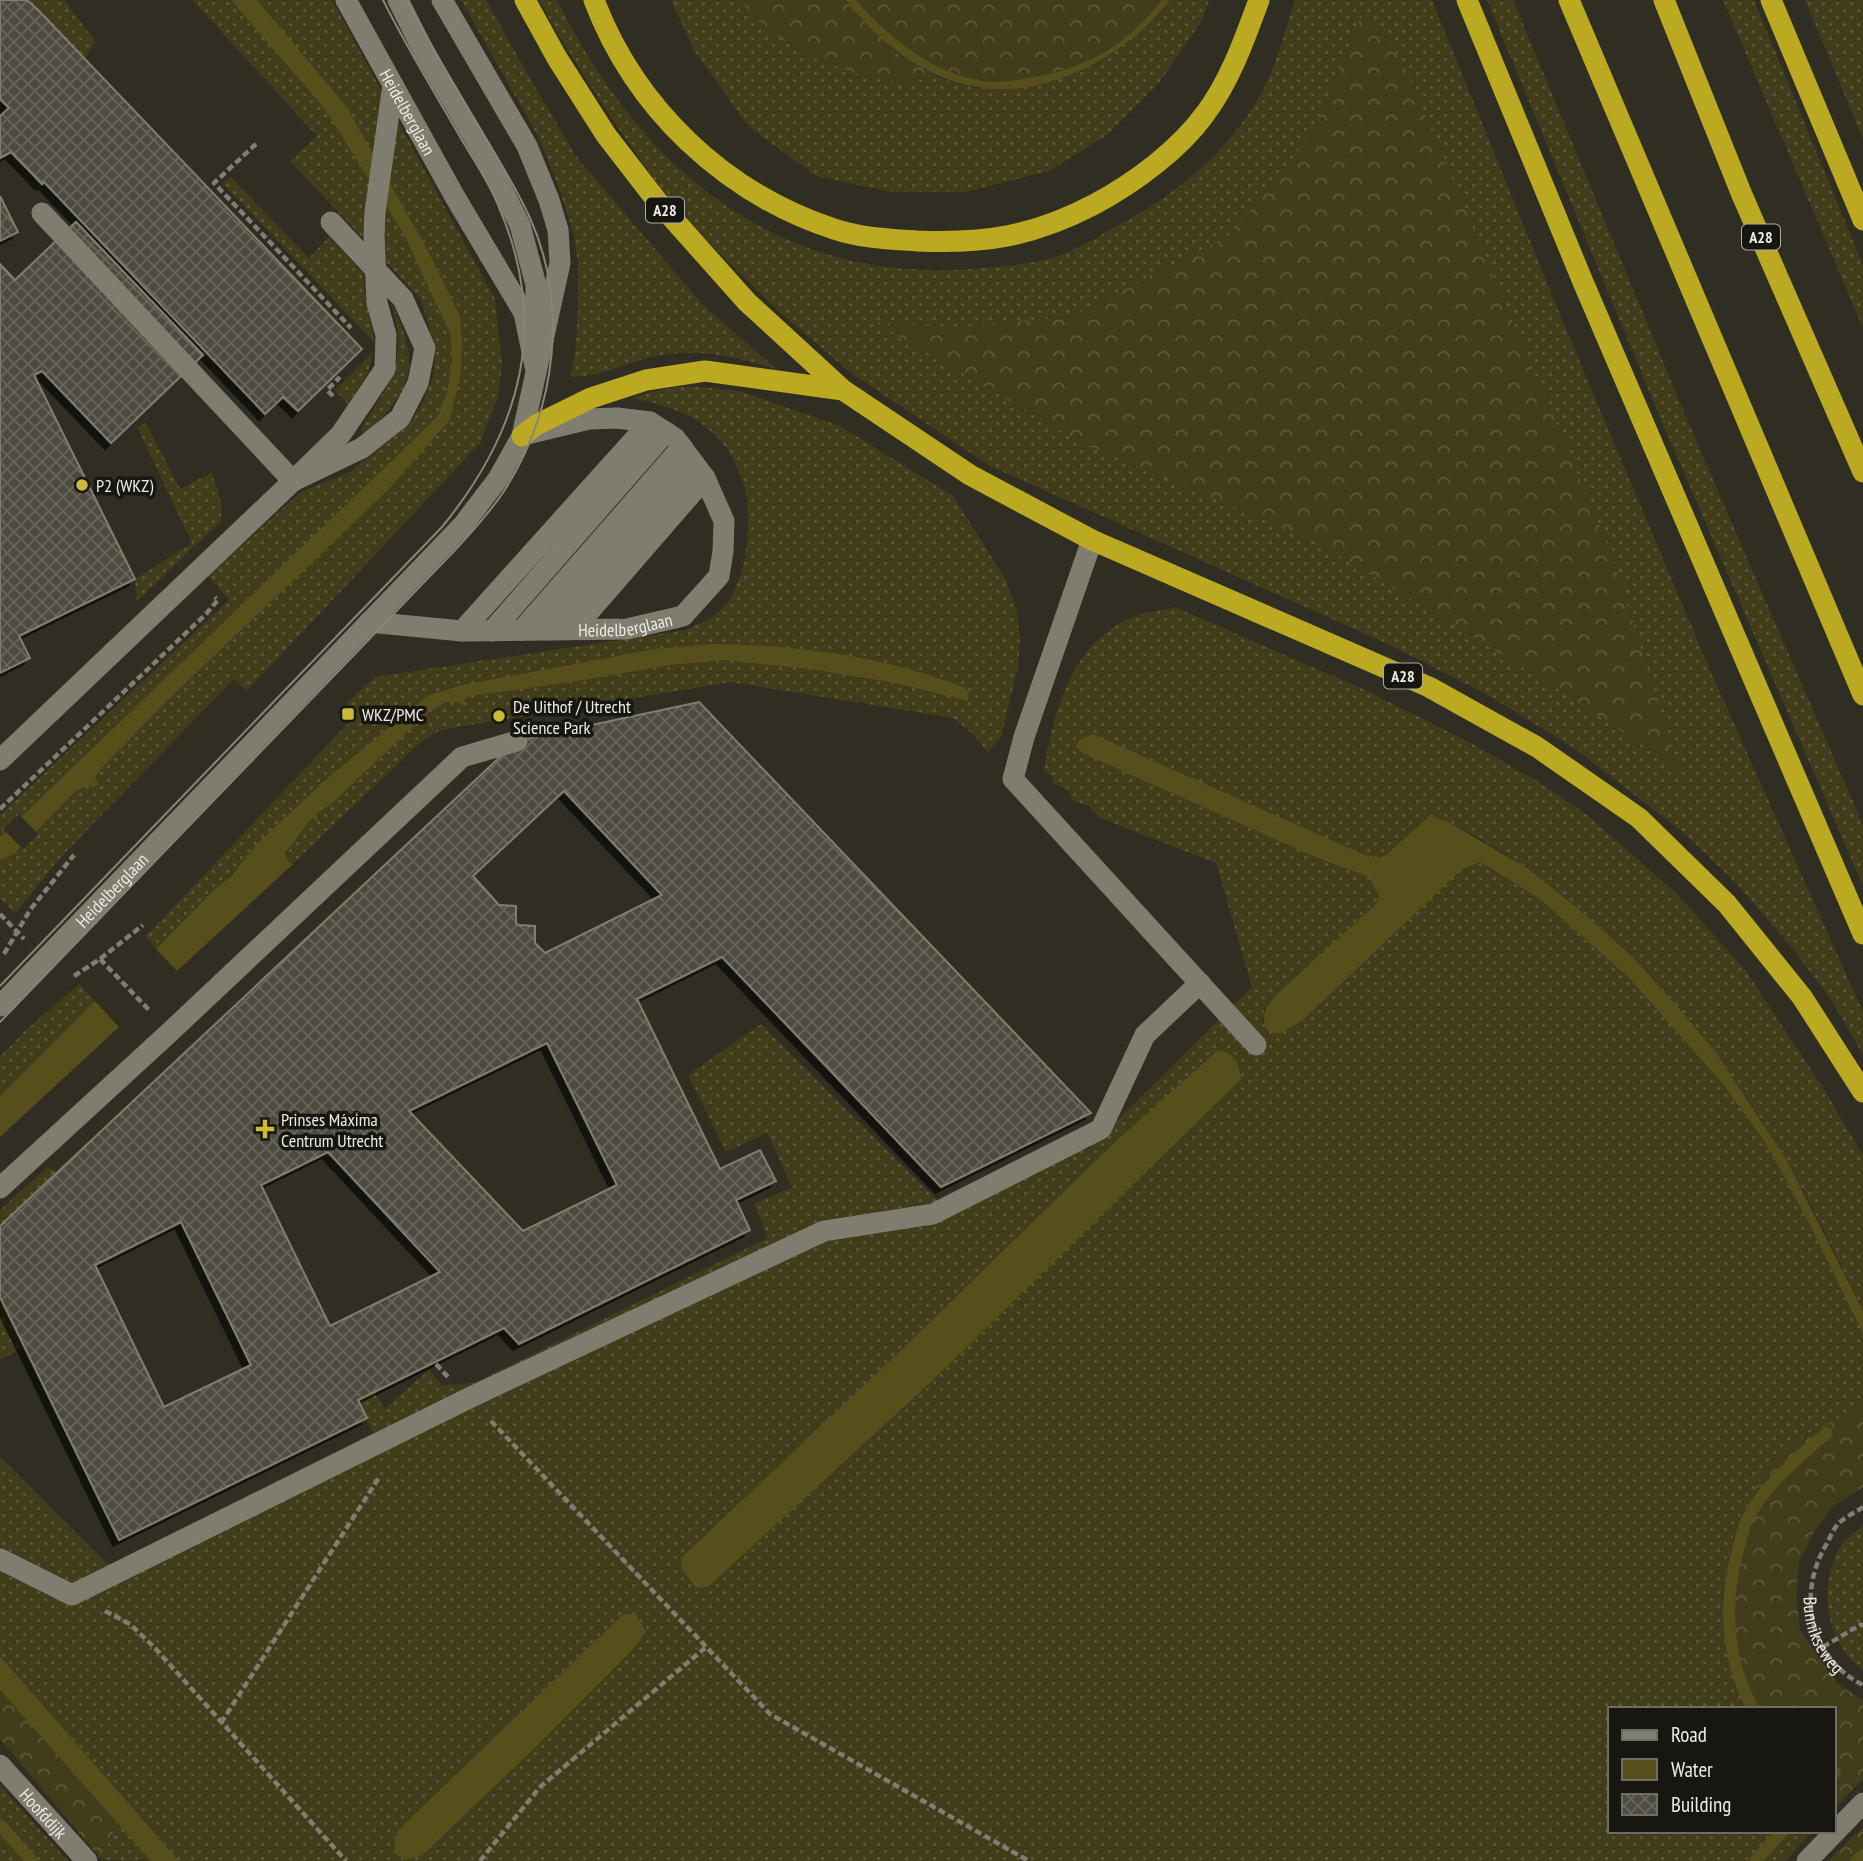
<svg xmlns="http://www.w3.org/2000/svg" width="1863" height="1861" viewBox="0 0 1863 1861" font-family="'PT Sans Narrow',sans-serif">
<defs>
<pattern id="grass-dots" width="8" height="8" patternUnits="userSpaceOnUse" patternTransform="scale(1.75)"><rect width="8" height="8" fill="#413c19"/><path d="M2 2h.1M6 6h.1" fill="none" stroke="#5d583a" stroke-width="1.8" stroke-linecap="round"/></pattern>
<pattern id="forest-crowns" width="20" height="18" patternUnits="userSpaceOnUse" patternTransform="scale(1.75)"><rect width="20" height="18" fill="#413c19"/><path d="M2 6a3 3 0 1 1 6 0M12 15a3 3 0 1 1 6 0" fill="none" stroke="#5d583a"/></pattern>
<pattern id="building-cross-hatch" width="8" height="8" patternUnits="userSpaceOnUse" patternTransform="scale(1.75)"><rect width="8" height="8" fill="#4e4c3f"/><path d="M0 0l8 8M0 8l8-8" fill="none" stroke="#68665b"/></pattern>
<filter id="shadow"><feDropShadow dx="-6" dy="6" stdDeviation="0" flood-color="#0009"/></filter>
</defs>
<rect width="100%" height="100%" fill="#302e22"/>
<path fill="url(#grass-dots)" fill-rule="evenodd" d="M25,0H64L95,41L85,58L47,19Z
M192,0H332L495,299L502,364L498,396L480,443L247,691L234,679L61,857L15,914L0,898V860L14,854L76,791L90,785L101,769L167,701L389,489L448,422L438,416L0,837V815L229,600L208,576L301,492L350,472L410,424L422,404L433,376L436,348L420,298L290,161L317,136Z
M461,0H486L539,94L576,156L701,303L776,369C729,355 692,346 644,359C618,366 598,377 571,377L576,345L578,306V264L574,235L559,188L539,138Z
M539,0H557C599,86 665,172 749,220C824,263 899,276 984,268C1006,266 1030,264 1052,258C1079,250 1103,233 1128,220C1180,191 1227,151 1258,99C1276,69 1284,33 1295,0H1432L1563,322L1710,670L1863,1012V1055L1831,999L1792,948L1738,885L1685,834L1574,748L1486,694L1390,645L990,466L851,373L777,310L674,208L606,110L559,36Z
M671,0H740L764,27L806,55L858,74L899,82L940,78L974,88L1037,85L1067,77L1099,62L1157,17L1170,0H1209L1203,19L1159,83L1107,135L1049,171L966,192H892L816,176L749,127L695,52Z
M1487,0H1513L1691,429L1863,825V886L1664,427Z
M1723,0H1754L1863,265V328Z
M1805,0H1863V139Z
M231,177L309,258L329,237L363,273L365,293L375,343L223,184Z
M391,303C422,364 413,389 365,435L361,428C391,384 409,357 391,303Z
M373,352L368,373L348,404L335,390Z
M679,387H703L743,392L840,426L953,496L1006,580L1017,611L1020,642L1018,667L1001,737L988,752L973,734L953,718L731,682L440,730L422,741L291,866L285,855L291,847H254C225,885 189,916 156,949L146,936L356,715L346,703L375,677L686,630C695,625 706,621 715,615C745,593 751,535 747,500C745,480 732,453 718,438C693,412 665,405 632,398L650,392Z
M146,423L180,489L211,473C218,489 223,503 221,521L137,601L135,579L192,543L137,427Z
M1175,607L1363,689L1471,743L1537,781L1586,814L1677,894L1746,971L1822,1086L1863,1156V1311C1838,1260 1814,1208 1786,1160C1726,1058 1650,964 1557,892C1518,862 1476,832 1430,815C1413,828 1398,848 1379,859L1365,855L1093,735L1084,754L1315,857L1369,877L1379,896L1377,903L1277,994L1264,1010L1263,1024L1461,870L1479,862L1540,899L1628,977L1722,1083L1765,1142L1810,1225L1863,1334V1406L1807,1434L1736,1526L1727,1562L1722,1596L1727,1640L1741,1683L1756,1709H1609V1831H1813L1785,1861H179L0,1656V1457L108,1565L373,1433L358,1400L375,1392L384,1409L429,1370L442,1385L474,1383L768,1238L754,1204L792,1187L767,1133L726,1152L688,1075L761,1024L938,1201L1089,1148L1252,987L1216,863L1100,818L1089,806L1072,800L1070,792L1053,783V777L1044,771C1053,713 1070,647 1128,619C1143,612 1159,611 1175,607ZM1218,1050L1019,1297L708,1587L696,1588L682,1558L900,1351L1117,1140ZM635,1613L646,1631L637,1645L542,1741L423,1855L406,1860L397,1854L394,1843L398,1830L622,1615Z
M79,984L95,1001L0,1096V1057L24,1032Z
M48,1167L57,1172L0,1226V1210Z
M0,1297L24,1347L0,1360Z
M1863,1525V1670C1825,1643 1816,1582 1843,1543C1848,1537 1857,1531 1863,1525Z
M0,1785L68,1861H0Z
M117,1821L151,1861L102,1860Z"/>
<path fill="url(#forest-crowns)" d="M740,0H845L897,53L940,78L899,82L858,74L806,55L764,27Z
M856,0H1162C1128,44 1088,68 1033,77C1017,80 1001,83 985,81C936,76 887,36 856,0Z
M1362,15L1400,56L1610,550L1680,770L1547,682L1318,543L1082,443L876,323L960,327L1072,316L1230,235L1312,134Z
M1863,1406V1487L1832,1507L1814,1532L1799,1562L1796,1596L1800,1630L1836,1682L1863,1701V1779L1835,1808L1833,1805V1709H1756C1744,1687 1732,1664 1727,1640C1714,1579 1733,1505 1777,1460C1801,1435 1832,1421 1863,1406Z
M0,1690L117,1821L102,1860L0,1739Z
M1863,1827V1861H1828Z"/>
<path fill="#564f1c" d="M231,0H257L346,106L426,247L460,316L462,346L460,378L449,421L389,489L167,701L101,769L95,777L98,784L93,788L90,785L76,791L14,854L0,860V837L438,416L447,392L452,363L451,336L404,234L324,108Z
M846,0H856C887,36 936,76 985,81C1001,83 1017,80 1033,77C1088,68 1128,44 1162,0H1170C1147,30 1118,52 1084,69C989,115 907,78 846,0Z
M713,644C798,645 883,656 963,687L968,691V701L891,682L810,669L723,660L670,665L578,681L472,696L464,699L466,703L462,705L458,702H446L430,711L330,805L316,814L318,818L316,821L313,818L310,820L285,854L291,866L177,971L156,949L212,892L231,876L254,847L323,782L427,696L462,685L655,649Z
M1093,734L1365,855L1378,858L1386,855L1430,815L1448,822L1527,868L1576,907L1632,956L1682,1012L1715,1051L1786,1159L1863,1311V1334L1810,1225L1765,1142L1722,1083L1628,977L1540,899L1480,862L1461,870L1303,1020L1279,1034L1269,1032C1258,1016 1266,1007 1277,994L1377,903L1379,896L1369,877L1315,857L1084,754L1076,746L1079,740Z
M95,1001L119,1027L0,1137V1096Z
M1218,1050C1234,1053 1240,1064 1241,1079L931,1382L708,1587L696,1588L682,1569L681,1558L900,1351L1117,1140Z
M635,1613L646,1631L637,1645L542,1741L423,1855L406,1860L397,1855L394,1843L398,1830L622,1615Z
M0,1656L179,1861H151L0,1690Z"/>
<path fill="#302e22" d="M19,814L38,834L23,849L3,829Z"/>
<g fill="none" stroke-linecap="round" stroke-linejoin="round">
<path stroke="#564f1c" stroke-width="12" d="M1753,1709C1725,1656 1723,1602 1739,1546C1742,1538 1743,1528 1747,1520C1764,1485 1798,1458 1827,1433
M1833,1775L1835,1773
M0,1825L32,1861
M1755,1861L1783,1831
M1856,1861L1863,1855"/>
</g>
<path fill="url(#building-cross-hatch)" stroke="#807e70" stroke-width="2" fill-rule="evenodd" filter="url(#shadow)" d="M0,0H27L39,11L362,349L298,411L283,397L265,414L44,182L42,184L11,152L0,158V116L9,108L0,99Z
M0,196L18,232L0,241Z
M76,222L203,355L111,443L42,371L34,375L135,579L19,636L30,658L0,673V264L15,280Z
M699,702L1091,1113L941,1187L722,957L637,999L720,1169L760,1150L776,1181L736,1200L750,1230L519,1344L504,1328L358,1400L367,1418L119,1540L0,1297V1226L517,741ZM564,791L662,895L545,953L535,943V926L519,925L516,923V906L499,905L473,876ZM547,1043L617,1185L523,1231L409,1111ZM328,1152L440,1272L330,1326L261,1185ZM181,1222L251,1365L164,1407L95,1265Z"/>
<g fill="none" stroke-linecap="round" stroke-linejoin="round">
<g stroke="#7f7e73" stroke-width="4.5" stroke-dasharray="7 3.5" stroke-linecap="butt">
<path d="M256,144L214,183L351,328"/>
<path d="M333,396L327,390L340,377"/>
<path d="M0,809L206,614L218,600L215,597"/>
<path d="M0,914L24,939"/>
<path d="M4,954L30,910L74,855"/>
<path d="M100,959L150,1011"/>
<path d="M74,976L100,959L143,925"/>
<path d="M436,1364L448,1377"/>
<path d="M491,1421L770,1714L1029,1861"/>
<path id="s1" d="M1863,1507C1856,1512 1847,1516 1840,1522C1834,1527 1830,1538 1826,1545C1797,1594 1809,1658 1863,1685"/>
<path d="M105,1611L130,1624L155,1648L346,1861"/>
<path d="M1823,1647L1860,1625H1863"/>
<path d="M221,1723L380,1476"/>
<path d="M480,1861L540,1787L705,1648"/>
</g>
<g stroke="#7f7d6f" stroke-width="21">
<path id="s2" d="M346,0L455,197L524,313L535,366"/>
<path d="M398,0L424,52L489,163L520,225L536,285V324"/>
<path d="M42,213L293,481L341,434L385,369L386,335L377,303L374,236L375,212L393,85"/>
<path d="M1092,540L1024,737L1013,779L1256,1045"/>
<path id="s3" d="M369,622L462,631L627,629L683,616L719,576L723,551L724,521L705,478L675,438L650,422L617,418L589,419L527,434"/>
<path d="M574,629L705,478"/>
<path d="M522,630L682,447"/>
<path d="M547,630L694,463"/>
<path d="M462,631L650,422"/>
<path d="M492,631L666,432"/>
<path d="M0,760L293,481L362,448L400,418L418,383L425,348L403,299L331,222"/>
<path id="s4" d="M0,1006L463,525L498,479L522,436L560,263L558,230L549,200L527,146L442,0"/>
<path d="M0,1188L170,1032L462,757L517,741"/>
<path d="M0,1559L72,1595L469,1398L824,1231L933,1214L1101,1129L1145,1035L1200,983"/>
</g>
<g stroke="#7f7d6f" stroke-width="21">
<path id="s5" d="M0,1765L87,1861"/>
<path d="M1807,1861L1863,1803"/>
</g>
<path stroke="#bba921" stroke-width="21" d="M525,0L557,58L606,135L657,201L747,302L843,390L970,475L1092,540L1429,687L1537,747L1639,818L1727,904L1802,997L1863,1092
M594,0C635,108 724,193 834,229C861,238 889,239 917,241C986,244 1034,236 1095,204C1134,183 1179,150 1205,114C1230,81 1245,38 1259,0
M1467,0L1583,282L1863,934
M1569,0L1863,695
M1664,0L1742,195L1863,472
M1771,0L1863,220
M522,436L536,425L591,398L646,380L705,371L843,390"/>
<path stroke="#87867c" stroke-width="2" d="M0,986L442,527C522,429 550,324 498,205C488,180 472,158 459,135C433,90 406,46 383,0
M0,1022L459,546C475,528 493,509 506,488C556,408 569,305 530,218C516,187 498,159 481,130C455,87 430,44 407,0"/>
</g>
<g fill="#cbb939" stroke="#171611" stroke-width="2.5">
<circle cx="82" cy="485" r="7"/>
<rect x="341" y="707" width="14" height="14" rx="3.5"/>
<circle cx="499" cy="716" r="7"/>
<path d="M261.5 1118.5h7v7h7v7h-7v7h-7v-7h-7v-7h7z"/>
</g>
<g text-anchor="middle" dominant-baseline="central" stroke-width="7" stroke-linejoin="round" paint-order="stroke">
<g fill="#171611" stroke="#adaca5" stroke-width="2">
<rect x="646" y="197.5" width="38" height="25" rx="5"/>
<rect x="1742" y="224.5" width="38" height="25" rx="5"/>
<rect x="1384" y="663.5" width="38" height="25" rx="5"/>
</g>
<g font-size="16" font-weight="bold" fill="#edece4">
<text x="665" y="210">A28</text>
<text x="1761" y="237">A28</text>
<text x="1403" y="676">A28</text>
</g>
<g font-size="18" fill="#edece4" stroke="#171611">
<text stroke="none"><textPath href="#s2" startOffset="128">Heidelberglaan</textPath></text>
<text stroke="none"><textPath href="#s3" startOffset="257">Heidelberglaan</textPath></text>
<text stroke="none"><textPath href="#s4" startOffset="161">Heidelberglaan</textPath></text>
<text stroke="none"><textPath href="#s1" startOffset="150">Bunnikseweg</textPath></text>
<text stroke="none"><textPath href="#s5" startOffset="65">Hoofddijk</textPath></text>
</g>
<g font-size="18" fill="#edece4" stroke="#171611" text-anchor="start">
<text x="96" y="485">P2 (WKZ)</text>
<text x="513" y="706">De Uithof / Utrecht<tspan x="513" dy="21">Science Park</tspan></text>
<text x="362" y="714">WKZ/PMC</text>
<text x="281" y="1119">Prinses Máxima<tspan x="281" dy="21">Centrum Utrecht</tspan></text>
</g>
</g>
<rect x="1608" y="1707" width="228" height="126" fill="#171611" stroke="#6d6c65" stroke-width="2"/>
<rect x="1622" y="1730" width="35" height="10" fill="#7f7d6f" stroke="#6d6c65" stroke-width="2"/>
<text x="1671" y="1742" font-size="21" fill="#edece4">Road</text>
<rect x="1622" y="1759" width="35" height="21" fill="#564f1c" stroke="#6d6c65" stroke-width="2"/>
<text x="1671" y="1777" font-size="21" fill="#edece4">Water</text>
<rect x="1622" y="1794" width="35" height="21" fill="url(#building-cross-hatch)" stroke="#6d6c65" stroke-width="2"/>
<text x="1671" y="1812" font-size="21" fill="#edece4">Building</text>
</svg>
